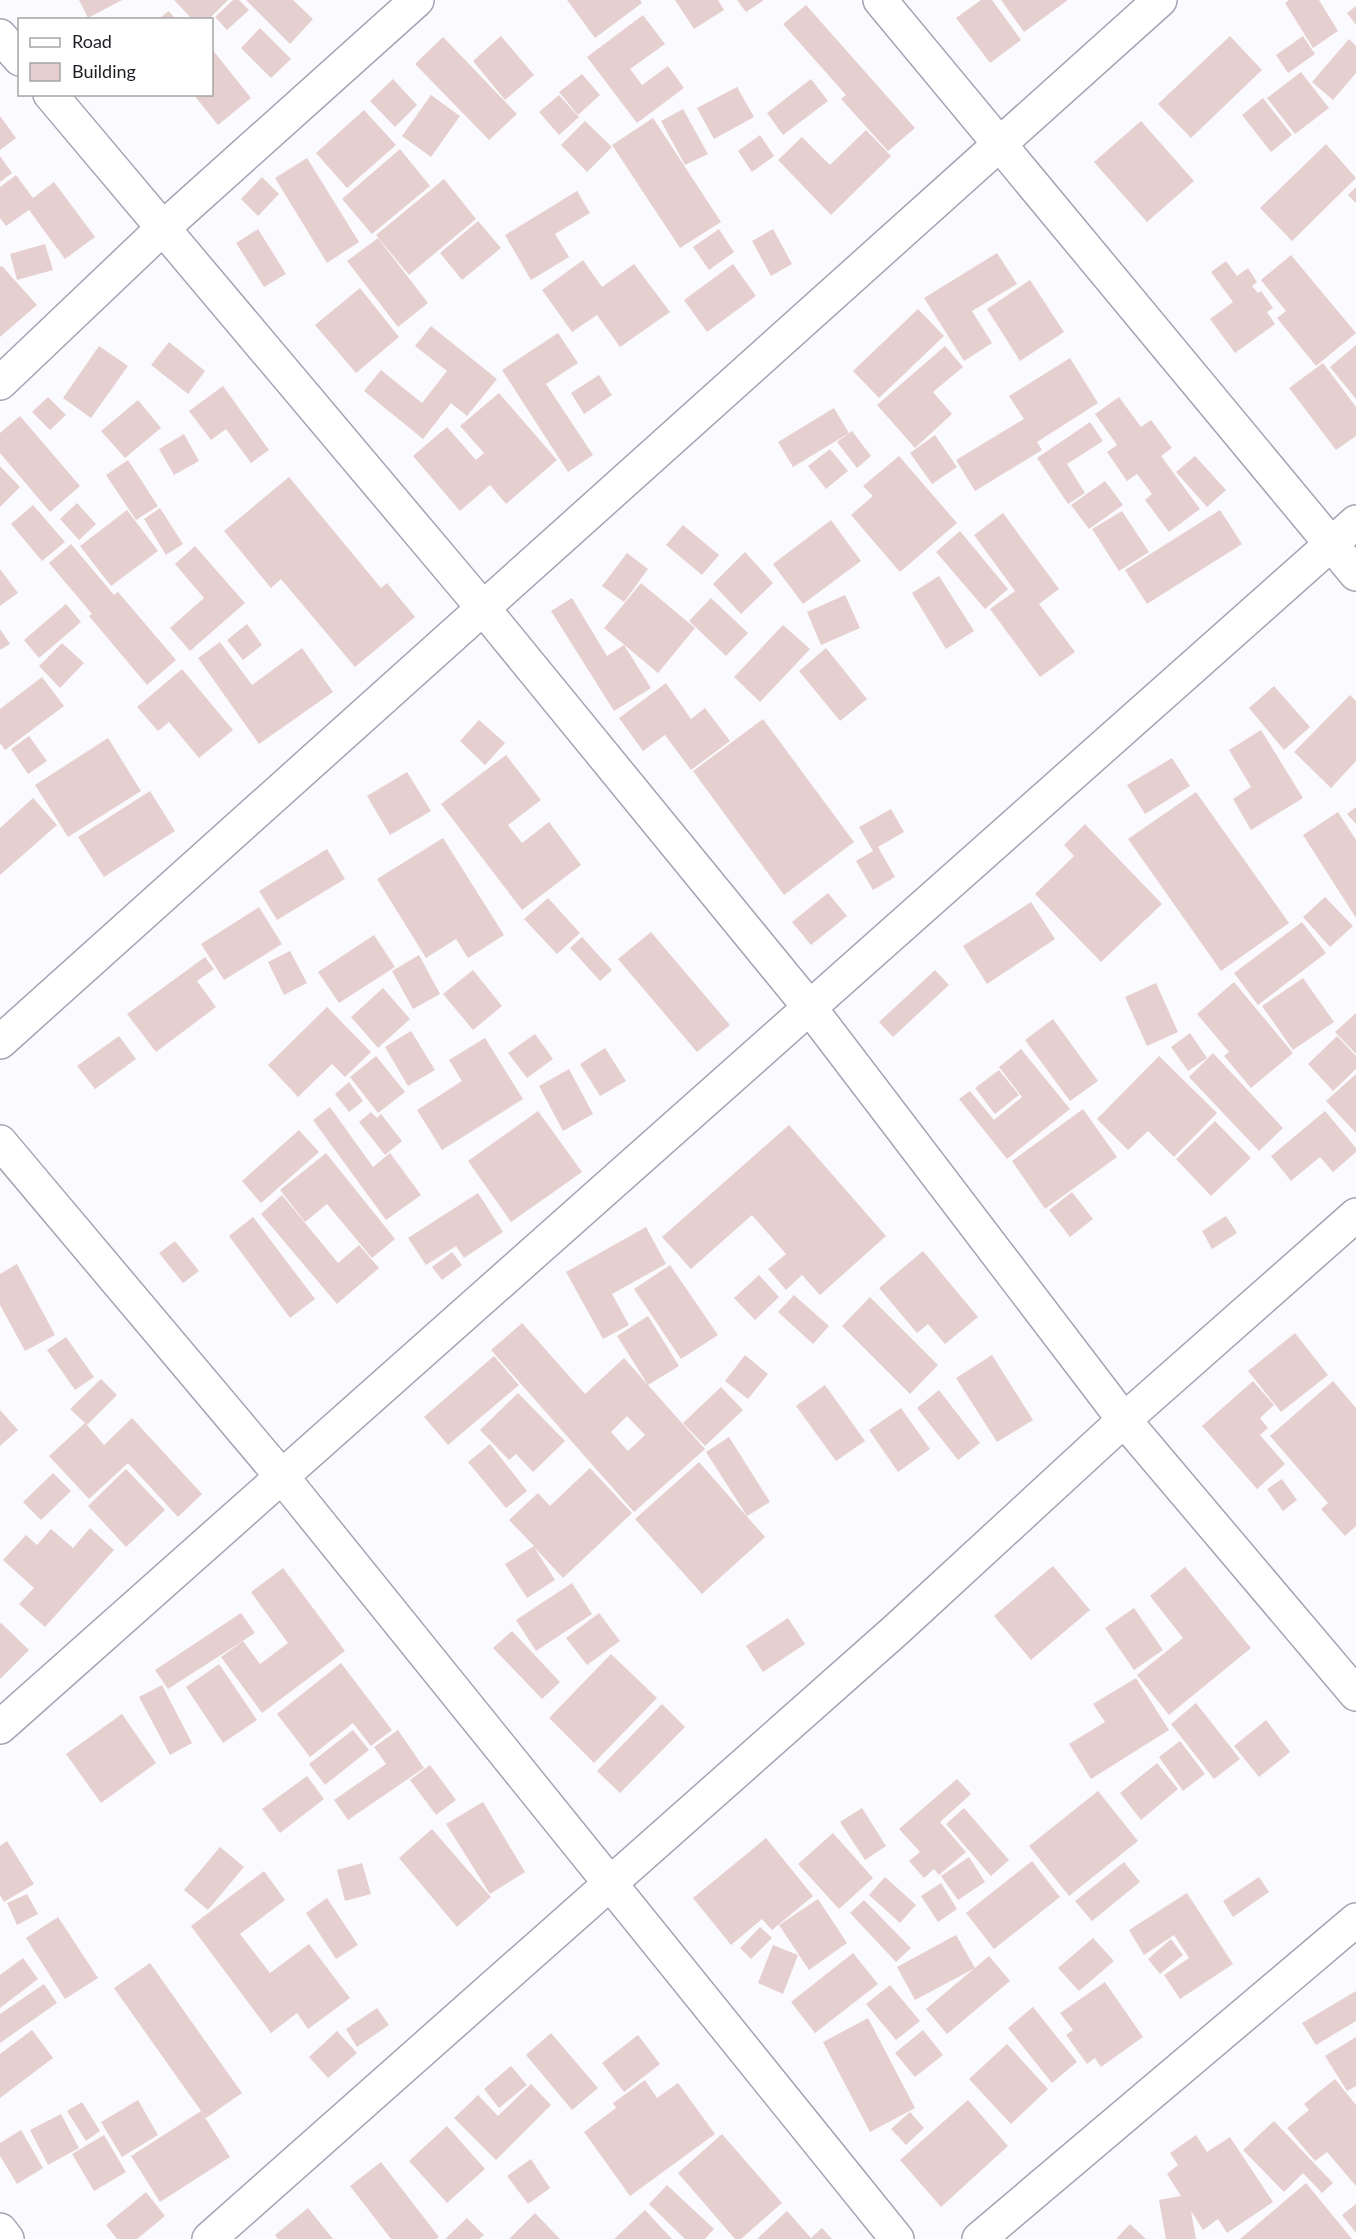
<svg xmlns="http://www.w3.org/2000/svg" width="1356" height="2239" viewBox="0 0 1356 2239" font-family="Lato,sans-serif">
<rect width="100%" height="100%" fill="#fbfafe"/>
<path fill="#e6d0cf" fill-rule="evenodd" d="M79,0H122L88,18Z
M174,0H228L208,20H193Z
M233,0H239L249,10L227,30L215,17Z
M246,0H293L313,19L290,44Z
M567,0H640L642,3L595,38Z
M675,0H718L724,10L694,29Z
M737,0H764L746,12Z
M981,0H992L1021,40L990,63L956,18Z
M1001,0H1068L1024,32Z
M1289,0H1319L1338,31L1313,48L1285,3Z
M806,5L915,128L888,151L841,99L846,95L783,24Z
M1356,6V25L1347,13Z
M169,11L176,20H157Z
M643,15L665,44L630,69L642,85L668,66L684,88L637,123L587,57Z
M260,28L291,59L271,78L241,48Z
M501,36L534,75L505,100L473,61Z
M1230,36L1262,70L1191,138L1158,104Z
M1303,36L1315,54L1288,73L1276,55Z
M443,37L517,114L489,140L415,64Z
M1349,39L1356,46V73L1333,100L1312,82Z
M212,49L251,98L218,125L193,94H212Z
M1301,72L1329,108L1295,134L1267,98Z
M582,74L600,95L578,115L559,92Z
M393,79L417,105L395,127L370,101Z
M811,79L828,101L783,135L767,113Z
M737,87L754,117L714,139L697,108Z
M431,95L460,116L431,157L402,136Z
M559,95L579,117L559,135L539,112Z
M1263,98L1292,135L1271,152L1242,115Z
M683,109L708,154L685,165L661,121Z
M364,110L396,145L347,188L316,153Z
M0,116L16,138L0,150Z
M653,118L721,222L680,248L612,145Z
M585,121L612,147L587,172L561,145Z
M1141,121L1194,181L1147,222L1094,162Z
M866,130L891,156L831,215L778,160L802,137L830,165Z
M760,135L774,156L752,172L738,151Z
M1326,144L1356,178L1292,241L1260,208Z
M400,149L430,186L372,234L342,199Z
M0,156L12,173L0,182Z
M307,158L359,242L327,263L275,178Z
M16,175L33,198L54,182L95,237L65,259L29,210L6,226L0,218V187Z
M262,177L279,194L258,216L241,199Z
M444,179L476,219L409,275L376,235Z
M1356,187V203L1348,195Z
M577,191L590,213L555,234L569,257L531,280L505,235Z
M478,221L501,248L462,280L440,253Z
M258,229L286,274L264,287L236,243Z
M719,229L734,252L709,270L693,247Z
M773,229L792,264L771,276L752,241Z
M378,238L428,303L398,327L347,261Z
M45,244L53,270L17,280L10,254Z
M997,253L1017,284L972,311L992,343L964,361L924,298Z
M1291,255L1356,333L1316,366L1277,318L1286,311L1261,280Z
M583,260L602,287L634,264L670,312L620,347L597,315L572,332L542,290Z
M1226,261L1237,276L1248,268L1257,282L1252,286L1258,293L1261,291L1273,308L1267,312L1275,324L1235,353L1210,319L1233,302L1211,272Z
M733,264L756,296L707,332L684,300Z
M2,266L37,305L0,337V267Z
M1030,280L1064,332L1020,361L987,309Z
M360,288L399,337L356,373L315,325Z
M918,309L944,336L879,398L853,371Z
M431,326L497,379L467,416L451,403L423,439L364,391L381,370L422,403L447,371L415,346Z
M558,333L578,363L546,384L593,455L568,472L502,370Z
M169,342L205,371L188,394L151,365Z
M1356,345V399L1330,367Z
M99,346L128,366L91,418L63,398Z
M945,346L963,367L933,392L952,414L915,448L877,405Z
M1070,358L1098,403L1037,442L1042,450L975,491L956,460L1024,419L1009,396Z
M1323,363L1356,407V436L1336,450L1289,388Z
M599,375L612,395L584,414L571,393Z
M223,386L269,450L251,463L226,429L211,440L189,411Z
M499,393L557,460L506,504L490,485L460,511L413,456L447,427L476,460L484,453L460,426Z
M48,397L66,415L50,430L32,412Z
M1119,397L1141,427L1151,420L1172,448L1161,456L1200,509L1169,532L1145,500L1152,494L1137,474L1127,481L1107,452L1117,445L1095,414Z
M138,400L161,428L125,458L101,431Z
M834,408L849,433L793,467L778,442Z
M20,416L80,486L50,512L0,453V433Z
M1090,422L1103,441L1067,464L1085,493L1068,504L1037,458Z
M852,431L871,456L857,468L837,442Z
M184,434L199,461L174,475L159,449Z
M935,435L957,467L932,484L910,453Z
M830,449L848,471L826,489L808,466Z
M899,456L957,523L900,572L851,515L873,496L863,486Z
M1195,456L1226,490L1207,507L1176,472Z
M128,460L158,506L136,520L106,475Z
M0,466L20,487L0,507Z
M289,477L381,588L387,583L415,617L355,667L281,579L271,588L224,531Z
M1105,481L1123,505L1089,529L1071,505Z
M77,503L96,524L79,540L60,519Z
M33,505L65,542L42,561L11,524Z
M160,508L183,544L166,555L144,519Z
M127,510L158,551L111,586L80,546Z
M1220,510L1242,544L1147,604L1125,570Z
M1122,511L1149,552L1119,571L1092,529Z
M1003,513L1059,589L1039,604L1075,652L1040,677L990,609L1015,591L974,535Z
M831,520L861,561L803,604L773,564Z
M683,525L719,555L702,575L666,545Z
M960,531L1008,589L985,609L936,552Z
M71,544L114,595L118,592L176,660L147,685L89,616L92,614L49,563Z
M195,546L245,603L190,651L170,628L204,598L175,564Z
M745,552L773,583L741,614L713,584Z
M627,553L648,569L624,602L602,586Z
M0,569L18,593L0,606Z
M939,576L974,631L946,649L912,593Z
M641,583L695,628L658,673L604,628Z
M845,595L860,628L821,645L807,612Z
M572,598L607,656L624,645L651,688L614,711L551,611Z
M711,598L748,633L726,656L689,621Z
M66,604L81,622L39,658L24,640Z
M247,624L262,645L243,660L227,640Z
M783,625L810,649L760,702L734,677Z
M0,629L10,644L0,650Z
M220,642L252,685L302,648L333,692L259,744L198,658Z
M62,643L84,663L60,688L39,666Z
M826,648L867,699L840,721L799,671Z
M182,669L233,730L199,758L169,722L158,731L137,707Z
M42,677L64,706L5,750L0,743V709Z
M666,683L691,719L705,708L730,741L691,770L665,735L643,751L619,718Z
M1274,686L1310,727L1284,750L1249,708Z
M1350,695L1356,701V761L1331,788L1294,752Z
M763,719L854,842L784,895L693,771Z
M479,720L505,743L485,765L460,741Z
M1261,730L1303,798L1251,830L1233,799L1251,787L1229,750Z
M29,736L47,761L28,774L11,749Z
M108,738L141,791L68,837L35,785Z
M506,755L541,800L508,825L522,843L549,822L581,865L522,910L441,804Z
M1172,758L1190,786L1145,814L1127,785Z
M407,772L431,811L390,835L367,796Z
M150,791L175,831L104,877L78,837Z
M1196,792L1289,923L1221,971L1128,839Z
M33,798L57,825L0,875V828Z
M1356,807V824L1347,814Z
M891,809L904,832L878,847L895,877L873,890L856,861L873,851L859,827Z
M1338,812L1356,840V918L1303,835Z
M1085,824L1162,904L1101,962L1035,894L1074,856L1064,845Z
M443,838L504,935L468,958L456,939L426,958L377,879Z
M327,849L345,879L277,920L259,891Z
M828,893L847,916L811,945L792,922Z
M1325,897L1353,926L1330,947L1303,917Z
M548,898L580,933L557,954L524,919Z
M1031,902L1055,939L987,984L963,946Z
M259,907L282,944L224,980L201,944Z
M1302,922L1326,953L1258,1005L1234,973Z
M651,932L730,1025L697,1052L618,959Z
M374,935L395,967L339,1003L318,972Z
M582,937L612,970L600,981L570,948Z
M290,951L307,983L284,995L268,962Z
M419,955L440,994L413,1009L392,971Z
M205,957L214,969L197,981L216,1007L156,1052L127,1014Z
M473,970L502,1006L473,1030L443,994Z
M935,970L949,985L893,1037L879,1022Z
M1303,978L1334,1022L1293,1050L1262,1006Z
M1234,982L1293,1053L1251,1088L1224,1056L1229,1052L1197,1014Z
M1156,983L1178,1032L1147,1046L1125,997Z
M383,988L410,1019L378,1048L351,1017Z
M327,1007L371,1052L345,1077L332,1064L298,1097L268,1065Z
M1356,1013V1054L1335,1032Z
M1053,1019L1098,1081L1070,1101L1025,1040Z
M411,1031L435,1070L408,1086L385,1047Z
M1190,1033L1207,1058L1188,1071L1171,1047Z
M535,1034L553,1059L527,1078L508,1053Z
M119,1036L136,1059L95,1089L77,1066Z
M1337,1036L1356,1056V1069L1333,1091L1308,1064Z
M485,1038L523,1099L442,1150L417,1110L462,1081L449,1060Z
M605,1048L626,1081L600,1096L580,1064Z
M1021,1049L1070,1109L1007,1159L959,1099L970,1091L994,1120L1022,1097L999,1067Z
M1213,1053L1283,1128L1259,1151L1189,1077Z
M376,1056L405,1092L378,1113L350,1077Z
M1159,1056L1217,1113L1174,1157L1148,1131L1128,1150L1097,1119Z
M569,1069L593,1114L563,1131L539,1086Z
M999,1070L1019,1095L995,1114L975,1088Z
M1356,1074V1133L1326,1101Z
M349,1082L363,1101L349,1112L335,1094Z
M330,1107L373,1167L390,1153L421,1195L386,1220L313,1120Z
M1083,1109L1117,1157L1045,1209L1012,1161Z
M538,1111L582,1172L511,1222L468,1161Z
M1325,1111L1356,1148V1152L1333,1172L1320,1157L1291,1181L1271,1156Z
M371,1112L377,1118L381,1114L402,1141L385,1155L359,1122Z
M1215,1121L1251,1158L1211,1196L1176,1159Z
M789,1125L886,1236L820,1295L802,1275L786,1290L768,1269L786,1254L752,1215L691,1269L662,1237Z
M299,1130L319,1152L261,1203L242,1181Z
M326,1153L395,1239L372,1258L327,1204L305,1222L280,1190Z
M1072,1192L1093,1219L1070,1237L1049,1210Z
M478,1193L503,1232L464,1258L456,1246L426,1265L408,1238Z
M282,1195L338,1263L359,1245L379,1268L337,1304L261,1214Z
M1226,1216L1237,1233L1212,1249L1202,1231Z
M253,1217L315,1299L290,1318L229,1236Z
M646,1227L666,1264L612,1294L629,1325L603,1339L566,1272Z
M175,1241L199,1271L183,1283L159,1253Z
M923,1251L978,1317L945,1344L928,1324L917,1333L879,1288Z
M452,1252L462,1265L442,1280L432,1267Z
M17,1264L55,1335L25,1351L0,1305V1274Z
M670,1265L718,1335L681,1359L634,1289Z
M759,1275L779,1297L755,1320L734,1298Z
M794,1295L829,1326L813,1344L778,1312Z
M870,1297L938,1365L910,1394L842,1326Z
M648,1316L679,1366L648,1385L617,1336Z
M522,1323L585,1394L624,1358L705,1449L634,1512L491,1350ZM627,1416L645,1435L628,1451L611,1432Z
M1295,1333L1328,1375L1281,1412L1248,1371Z
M66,1337L94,1377L75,1390L47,1350Z
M745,1355L768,1374L748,1399L725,1381Z
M992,1355L1033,1420L997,1442L956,1378Z
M494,1356L519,1385L448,1445L424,1417Z
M101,1379L117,1395L87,1425L104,1445L132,1418L202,1494L178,1517L128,1463L89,1499L49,1456L85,1423L70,1409Z
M1253,1381L1274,1405L1260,1418L1268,1428L1260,1435L1285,1464L1257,1489L1202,1426Z
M1333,1381L1356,1408V1526L1345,1536L1321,1509L1328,1503L1270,1436Z
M825,1385L865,1441L836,1461L796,1406Z
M721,1387L743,1410L705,1446L683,1423Z
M939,1390L980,1443L958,1460L917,1408Z
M518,1393L565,1441L533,1472L516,1454L509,1460L480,1430Z
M901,1408L930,1449L898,1472L869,1430Z
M0,1410L18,1430L0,1446Z
M729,1437L770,1502L747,1516L706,1452Z
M490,1444L527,1491L506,1508L468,1462Z
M699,1462L765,1537L702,1594L635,1519Z
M590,1468L632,1513L563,1578L534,1547L555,1580L527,1598L505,1564L534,1546L509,1520L538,1493L550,1506Z
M126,1469L165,1510L126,1547L88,1506Z
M53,1473L71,1491L41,1520L23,1502Z
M1282,1479L1297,1500L1283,1511L1267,1489Z
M90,1528L114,1550L45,1627L19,1604L34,1588L3,1560L26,1535L37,1545L51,1529L73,1548Z
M1053,1566L1090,1610L1031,1660L994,1616Z
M1185,1567L1251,1648L1169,1715L1137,1675L1183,1638L1150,1596Z
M283,1568L345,1651L262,1713L221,1657L243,1641L260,1664L288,1643L251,1592Z
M572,1583L592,1614L536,1651L516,1620Z
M1134,1608L1163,1650L1134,1670L1105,1628Z
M241,1613L255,1633L168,1689L155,1670Z
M599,1613L620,1641L587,1665L566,1638Z
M788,1618L805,1644L763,1672L746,1646Z
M1,1623L29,1650L0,1679V1624Z
M512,1631L560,1682L542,1699L493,1648Z
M611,1654L657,1698L594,1763L549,1718Z
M341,1663L392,1730L371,1746L353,1723L310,1757L277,1714Z
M219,1664L257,1720L223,1743L186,1687Z
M1136,1678L1169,1730L1091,1779L1069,1744L1105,1722L1093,1704Z
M162,1685L192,1743L170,1755L139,1697Z
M1196,1703L1240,1759L1214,1779L1171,1724Z
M662,1704L685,1727L620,1793L597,1771Z
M122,1714L156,1763L101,1803L66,1754Z
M1266,1720L1290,1752L1259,1777L1234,1746Z
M353,1730L369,1750L325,1785L309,1764Z
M398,1730L424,1768L348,1820L334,1800L386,1764L374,1747Z
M1180,1741L1205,1774L1183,1791L1159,1757Z
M1157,1763L1178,1789L1141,1820L1120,1793Z
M430,1765L456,1800L436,1815L410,1780Z
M307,1776L324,1799L280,1833L262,1809Z
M957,1779L971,1794L940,1822L966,1852L939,1875L934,1869L924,1878L909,1861L920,1852L899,1829Z
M1098,1791L1138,1841L1069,1896L1029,1846Z
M483,1802L525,1872L490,1894L446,1824Z
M862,1808L886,1846L865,1860L840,1822Z
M964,1808L1009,1860L991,1876L946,1824Z
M432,1829L491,1897L457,1927L399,1858Z
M833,1833L873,1878L839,1909L798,1864Z
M766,1838L813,1896L772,1930L762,1919L731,1945L693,1898Z
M7,1841L34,1884L4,1902L0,1895V1846Z
M220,1847L244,1867L208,1910L184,1890Z
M969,1857L985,1882L958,1900L941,1876Z
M1032,1861L1060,1897L994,1949L966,1913Z
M1124,1862L1140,1882L1092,1921L1075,1901Z
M362,1863L371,1894L345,1901L337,1870Z
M264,1871L285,1900L240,1934L270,1973L309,1944L350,1998L308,2029L297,2013L271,2033L191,1926Z
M885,1877L916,1905L900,1923L869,1895Z
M1259,1877L1269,1892L1233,1917L1223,1901Z
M941,1883L957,1909L938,1922L921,1896Z
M1187,1893L1233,1964L1180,1999L1164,1975L1189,1958L1174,1935L1144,1955L1129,1930Z
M27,1894L38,1914L17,1925L7,1903Z
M327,1898L358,1945L336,1959L306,1913Z
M818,1899L847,1943L809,1970L779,1925Z
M864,1900L911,1948L896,1962L850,1913Z
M58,1917L98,1978L65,1999L26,1938Z
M760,1927L772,1938L751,1959L740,1948Z
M956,1935L975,1968L915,2000L897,1967Z
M1093,1938L1114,1961L1079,1991L1058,1968Z
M1171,1939L1183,1955L1160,1974L1148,1959Z
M773,1945L798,1955L783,1994L758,1983Z
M853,1953L878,1984L815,2033L791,2002Z
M989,1956L1010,1981L947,2034L926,2009Z
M23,1958L38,1979L0,2008V1975Z
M150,1963L242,2093L206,2118L114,1988Z
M1105,1982L1143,2037L1101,2067L1095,2058L1087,2064L1066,2035L1073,2030L1060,2013Z
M44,1984L57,2003L0,2043V2014Z
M890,1985L920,2021L896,2040L866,2004Z
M1356,1991V2021L1316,2045L1302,2023Z
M1033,2007L1077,2062L1052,2083L1008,2028Z
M377,2008L389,2025L357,2047L346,2029Z
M868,2018L915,2108L870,2132L823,2042Z
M32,2030L53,2058L0,2098V2054Z
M923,2030L943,2055L915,2077L895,2053Z
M337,2031L357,2053L328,2078L309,2057Z
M551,2033L598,2088L572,2110L526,2055Z
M638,2035L660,2064L624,2092L602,2063Z
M1356,2037V2086L1347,2091L1325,2056Z
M1007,2044L1048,2089L1011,2124L969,2079Z
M511,2066L527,2085L499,2108L484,2089Z
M1335,2079L1356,2105V2186L1327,2152L1315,2161L1287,2128L1309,2110L1304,2104Z
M645,2080L657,2098L678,2083L715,2134L630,2196L584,2132L616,2108L613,2103Z
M531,2084L551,2105L496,2160L454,2118L478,2095L498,2116Z
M138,2100L158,2135L122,2157L101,2122Z
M968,2100L1008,2146L941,2207L900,2160Z
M82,2102L100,2131L86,2141L67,2111Z
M201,2111L230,2157L160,2202L131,2156Z
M910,2112L924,2128L906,2145L891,2129Z
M61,2114L79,2148L48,2165L30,2130Z
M1274,2121L1333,2183L1322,2193L1303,2173L1284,2192L1243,2150Z
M447,2126L485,2169L447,2203L409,2161Z
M21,2130L43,2168L17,2184L0,2156V2143Z
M722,2134L782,2203L741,2239H735L678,2173Z
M104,2135L126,2172L94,2191L72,2154Z
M1196,2135L1207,2152L1230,2137L1273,2202L1227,2233L1218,2219L1203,2230L1191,2211L1196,2239H1166L1159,2200L1181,2196L1167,2174L1178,2165L1170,2153Z
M531,2159L550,2188L528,2204L507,2176Z
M381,2162L439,2237L436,2239H391L350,2186Z
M1306,2183L1352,2239H1240Z
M667,2185L714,2229L705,2239H685L649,2204Z
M146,2192L165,2216L137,2239H117L106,2225Z
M1356,2204V2233L1342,2215Z
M308,2208L333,2239H278L275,2235Z
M645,2210L672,2239H614Z
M787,2211L811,2238L822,2228L832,2239H757Z
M535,2213L560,2239H509Z
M467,2218L484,2235L479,2239H445Z
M1130,2224L1146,2239H1116Z"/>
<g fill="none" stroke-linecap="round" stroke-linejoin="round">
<g stroke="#a5a3b4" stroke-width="36">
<path id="minor" d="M880,0L1356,574
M0,36L20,59
M50,94L483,608L810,1008L1124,1420L1356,1694
M0,383L163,228L417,0
M0,1042L1160,0
M0,1142L283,1478L897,2239
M0,1727L1356,522
M0,2230L7,2239
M209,2239L896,1630L1124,1420L1356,1215
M979,2239L1356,1920"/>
</g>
<use href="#minor" stroke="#fff" stroke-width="33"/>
</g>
<rect x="18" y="18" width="195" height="78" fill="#ffffff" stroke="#a5a5a7" stroke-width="1.5"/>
<rect x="30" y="38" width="30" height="9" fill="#ffffff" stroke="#a5a5a7" stroke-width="1.5"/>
<text x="72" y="48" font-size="18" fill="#1e1e24">Road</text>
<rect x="30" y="63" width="30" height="18" fill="#e6d0cf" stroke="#a5a5a7" stroke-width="1.5"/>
<text x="72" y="78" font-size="18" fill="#1e1e24">Building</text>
</svg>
